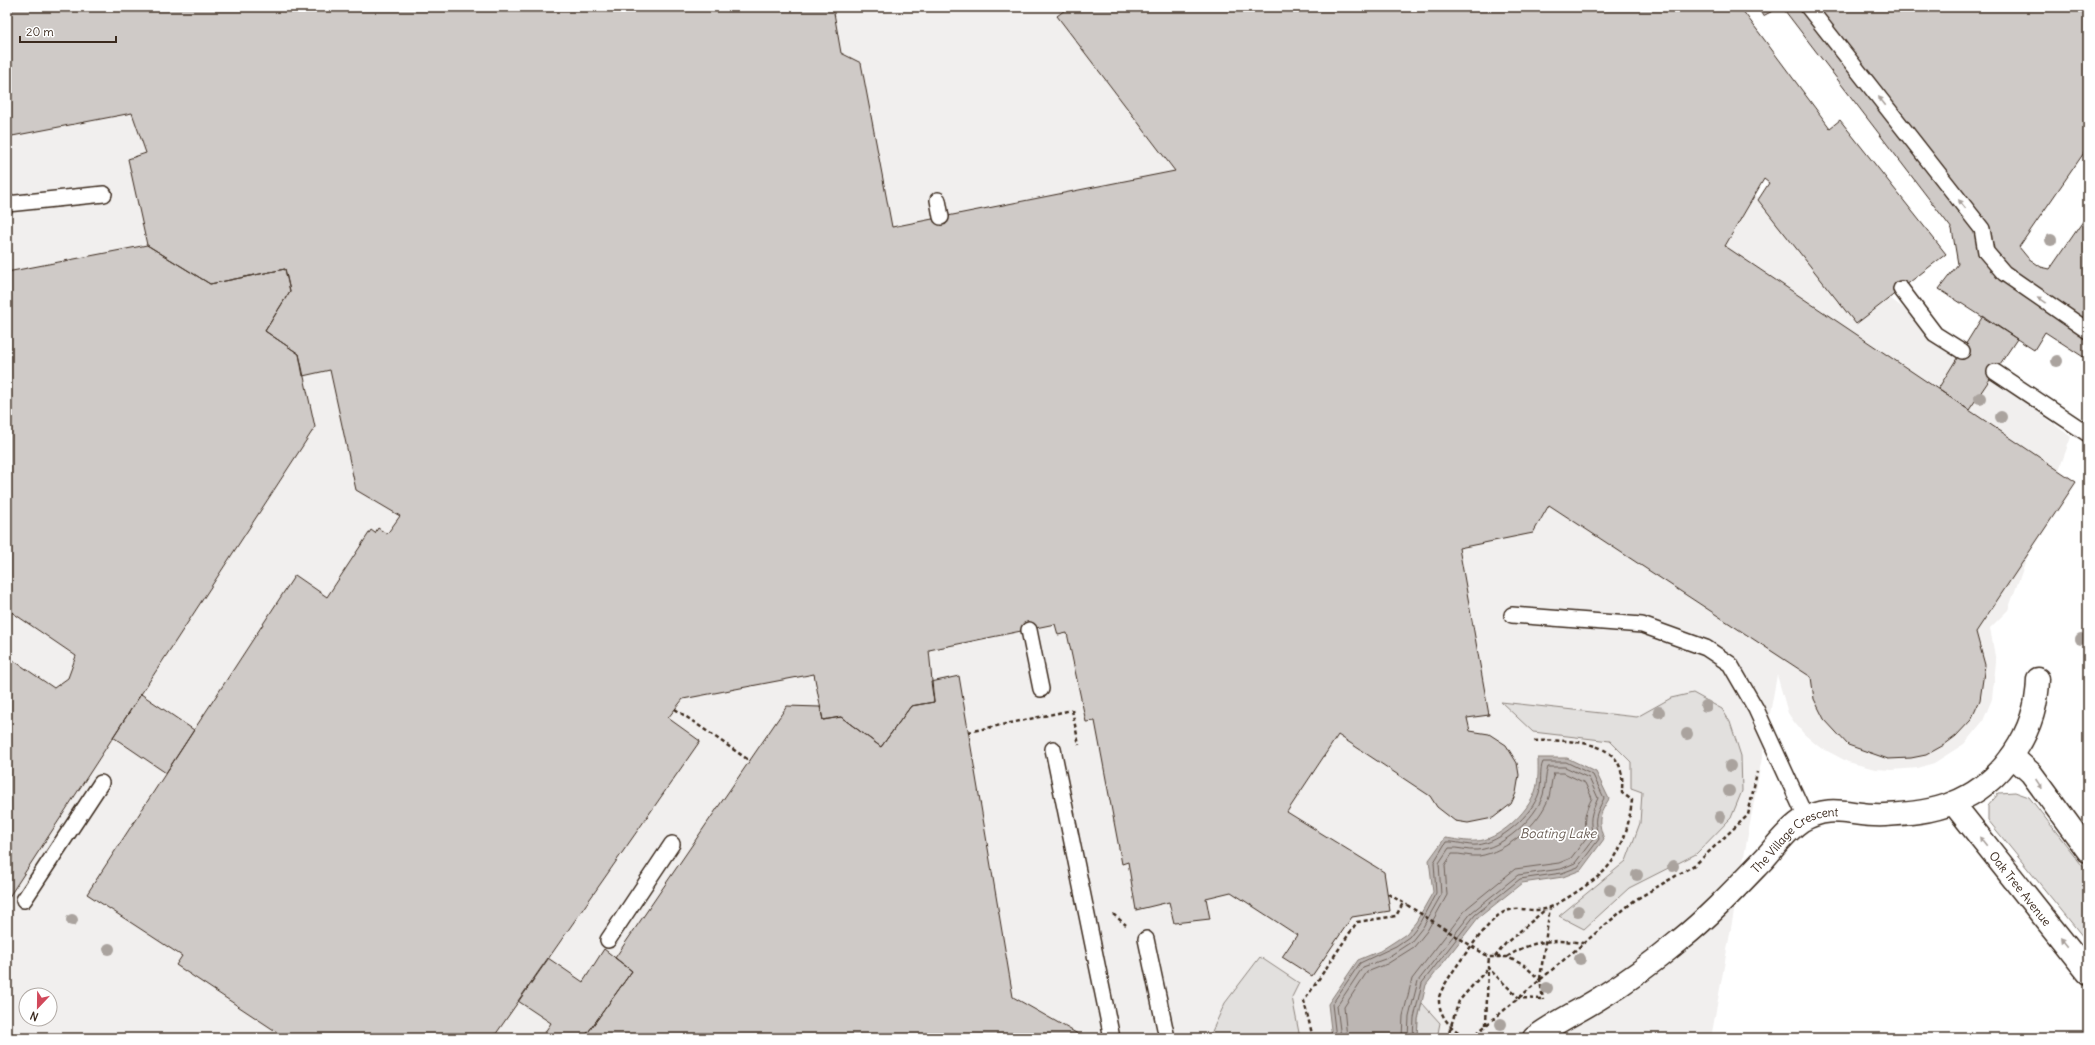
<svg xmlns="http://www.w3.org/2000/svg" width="2095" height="1045" viewBox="0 0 2095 1045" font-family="Delius,sans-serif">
<rect width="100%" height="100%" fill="#fff"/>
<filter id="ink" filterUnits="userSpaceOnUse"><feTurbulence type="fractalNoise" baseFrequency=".025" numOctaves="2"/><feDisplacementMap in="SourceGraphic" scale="8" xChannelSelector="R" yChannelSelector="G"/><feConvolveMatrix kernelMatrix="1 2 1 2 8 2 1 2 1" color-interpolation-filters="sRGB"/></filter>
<g filter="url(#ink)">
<path fill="#f1efee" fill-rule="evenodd" d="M7,7H1529L1618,89L2071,437L2008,610L1990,628L1996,662L1992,699L1983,721L1964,744L1934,763L1918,768L1892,770L1875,769L1848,762L1818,746L1804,734L1794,722L1788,713L1777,675L1711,1038H7ZM26,995H50V1019H26Z"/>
<path fill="#e2e0de" stroke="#8e857e" d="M1693,693L1722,709L1730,722L1741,756L1742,791L1731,818L1696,854L1629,888L1584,929L1559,916L1626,861L1640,823L1642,792L1631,788V762L1610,741L1533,732L1501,702L1637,717L1671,698Z
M2015,792L2029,797L2088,873V943L1988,820V806L1999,793Z
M1260,957L1299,983L1292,997L1300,1038H1209L1225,1003Z
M1422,1003L1440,1023L1437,1038H1417L1418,1019Z"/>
<path fill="#bcb6b3" stroke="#887e77" d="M1538,758H1567L1596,772L1609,799C1599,815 1597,820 1604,839L1581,870L1563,877L1522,883L1478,918L1426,985L1418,1019L1417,1038H1332L1328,1004L1358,960L1380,951L1394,942L1406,934L1416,922L1433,892L1429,860L1445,838C1455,839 1466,842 1476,841C1498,841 1528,812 1535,792C1539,781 1538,769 1538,758Z"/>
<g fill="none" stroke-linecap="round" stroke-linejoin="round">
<path stroke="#6f625a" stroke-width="1" d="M1336,1038L1332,1004L1360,963L1396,946L1409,937L1419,924L1436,893L1434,862L1446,842C1456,841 1467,846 1477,845C1500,843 1532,815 1539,793C1542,783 1539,770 1543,762H1566L1593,775L1604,798C1595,817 1593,818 1599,839L1578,867L1562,873L1520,879L1475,915L1422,983L1414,1018L1413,1038
M1341,1038L1337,1006L1363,967L1385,959L1411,942L1423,927L1441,895L1439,863L1449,848C1458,847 1467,851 1477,850C1502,849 1536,818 1543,795C1546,786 1545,775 1548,767H1565L1589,778L1598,798C1591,814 1588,820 1594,838L1575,863L1561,869L1518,875L1472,912L1418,981L1409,1017L1408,1038
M1347,1038L1344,1007L1367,972L1387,964L1414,947L1427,931L1447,895L1445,865L1452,854C1460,853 1470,857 1479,856C1506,852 1540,824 1549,797C1551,790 1551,780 1554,773H1564L1585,783L1592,798C1585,811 1582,822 1587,837L1571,858L1559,863L1515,869L1467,908L1412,979L1403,1016L1402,1038"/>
</g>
<path fill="#cfcac7" stroke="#3b2a1e" d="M7,7H833L841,53L861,63L892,227L1175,171L1057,16L1069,7H1740L1830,128L1840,120L1946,254L1856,324L1758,200L1769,183L1764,179L1725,246L2076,482L1976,632L1985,665L1980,700L1971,720L1956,736L1944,745L1926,755L1911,758L1888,759L1848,745L1824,719L1814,699L1811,677L1549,505L1533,533L1459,548L1489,715L1467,718L1470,731L1489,734L1506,745L1517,763L1519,775L1516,793L1511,804L1493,818L1468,823L1455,821L1437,807L1430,796L1338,735L1287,812L1384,872L1390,911L1352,917L1312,976L1282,957L1297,935L1231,892L1206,898L1210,919L1174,923L1169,902L1136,910L1128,862L1122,864L1095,721L1086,722L1067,633L1058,635L1055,624L929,650L934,702L911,706L881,747L841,717L823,720L814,674L683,699L668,718L700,741L493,1038H286L176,965L182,956L87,894L295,575L327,597L371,530L375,533L378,528L387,534L400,516L356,490L330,370L303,376L299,354L265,331L290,291L285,269L210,284L147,245L128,159L146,153L132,113L7,137Z
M1757,7H1780L1763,16Z
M1782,7H2088V147L2019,247L2028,258L2041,267L2050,269L2088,214V360L2045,332L2034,350L1939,289L1958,264L1952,229Z
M147,245L210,284L285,269L290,291L265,331L299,354L315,427L7,900V656L54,688L68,678L76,656L7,609V272Z
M1983,316L2017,339L1969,410L1938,389Z
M959,676L1013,997L1085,1038H584L632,971L615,958L787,706L820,707L823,720L841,717L881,747L911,706L934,702L931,682Z
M141,694L194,730L166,773L113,737Z
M604,949L632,971L584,1038H541L551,1023L518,1001L548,958L583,982Z"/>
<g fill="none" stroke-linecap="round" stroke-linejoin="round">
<g stroke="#3b2a1e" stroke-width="18">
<path id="service" d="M1808,7L1982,229L1986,252L2004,273L2088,331
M938,200L941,217
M7,204L104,194
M1901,289L1935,334L1962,351
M1995,372L2088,434
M1512,615L1642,625L1706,648L1730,664L1756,709L1806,818
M1029,630L1041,689
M1053,749L1112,1038
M24,900L101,783
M1146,939L1167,1038
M608,940L672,844"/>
</g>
<g stroke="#3b2a1e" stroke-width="25">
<g id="minor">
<path d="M2012,756L2031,773L2088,851"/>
<path id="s1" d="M1953,803L2088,973"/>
<path id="s2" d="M1534,1038C1555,1022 1578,1012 1600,998C1628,981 1655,961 1680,940C1710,916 1737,887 1764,859C1776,846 1786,831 1801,821C1833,802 1851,817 1885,815C1908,814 1931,812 1953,803C2002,784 2037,732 2038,679"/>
</g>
</g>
<path stroke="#3b2a1e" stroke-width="2.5" stroke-dasharray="4 3" stroke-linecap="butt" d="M675,709L750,761
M1072,710L1079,745
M1388,894L1407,905
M1113,914L1126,925
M1495,957L1506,943L1546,909
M1507,957C1532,940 1553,939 1583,943
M1540,979L1550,907
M1541,999L1519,998L1488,968L1489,957H1507L1524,965L1540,980L1543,1000
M1486,1025L1488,969
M1313,1038L1304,1001L1357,922L1396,916L1403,903
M1447,1038L1459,1001L1488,968
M1471,1038C1454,1033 1438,1017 1439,998C1440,985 1487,923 1499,915C1518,903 1526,913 1545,909C1556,907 1592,882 1601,874C1622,855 1629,826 1632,800L1622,793C1622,786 1623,778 1621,771C1614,738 1559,740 1534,741
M1471,1038L1635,900L1696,864L1748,815L1757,772"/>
<use href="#service" stroke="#fff" stroke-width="15"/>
<use href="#minor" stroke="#fff" stroke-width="22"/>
<path stroke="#3b2a1e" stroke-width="2.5" stroke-dasharray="4 3" stroke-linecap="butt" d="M968,732L1072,710
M1407,905L1489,957"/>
</g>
<g fill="#aaa39e">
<circle cx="2051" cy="240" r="6"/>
<circle cx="2057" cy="361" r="6"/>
<circle cx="1980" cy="398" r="6"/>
<circle cx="2001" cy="417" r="6"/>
<circle cx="2081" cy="639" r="6"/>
<circle cx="1706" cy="706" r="6"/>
<circle cx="1659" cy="712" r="6"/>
<circle cx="1687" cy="734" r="6"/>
<circle cx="1730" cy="766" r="6"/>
<circle cx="1729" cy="791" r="6"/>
<circle cx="1720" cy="817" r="6"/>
<circle cx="1673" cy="866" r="6"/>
<circle cx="1637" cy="875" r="6"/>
<circle cx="1610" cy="890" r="6"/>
<circle cx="1578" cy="911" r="6"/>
<circle cx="72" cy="920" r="6"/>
<circle cx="109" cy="949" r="6"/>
<circle cx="1580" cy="959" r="6"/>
<circle cx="1547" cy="988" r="6"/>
<circle cx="1501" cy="1024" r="6"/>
</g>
<defs><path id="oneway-solid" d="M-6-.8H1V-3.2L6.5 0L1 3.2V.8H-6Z"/></defs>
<g fill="#a79f9a">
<use href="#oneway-solid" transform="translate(1882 101) rotate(-128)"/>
<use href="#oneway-solid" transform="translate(1962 204) rotate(-128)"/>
<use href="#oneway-solid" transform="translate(2042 300) rotate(-146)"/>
<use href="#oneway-solid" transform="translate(2039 784) rotate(56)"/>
<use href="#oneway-solid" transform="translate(1983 841) rotate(-128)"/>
<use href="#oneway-solid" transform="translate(2064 942) rotate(-128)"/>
</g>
</g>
<g text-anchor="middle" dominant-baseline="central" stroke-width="3.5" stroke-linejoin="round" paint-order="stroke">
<g font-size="12" fill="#3b2a1e" stroke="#fff">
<text stroke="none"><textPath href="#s2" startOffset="331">The Village Crescent</textPath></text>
<text stroke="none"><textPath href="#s1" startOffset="109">Oak Tree Avenue</textPath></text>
</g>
<g font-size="13" font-style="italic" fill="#685b52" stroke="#fff">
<text x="1558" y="833">Boating Lake</text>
</g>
</g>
<rect width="2095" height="1045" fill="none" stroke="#fff" stroke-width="24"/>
<rect x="12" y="12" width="2071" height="1021" fill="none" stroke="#3b2a1e" stroke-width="1.5" filter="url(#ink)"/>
<g transform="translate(38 1007) rotate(202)"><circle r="19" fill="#ffffff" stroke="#b1aaa5"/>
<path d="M0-3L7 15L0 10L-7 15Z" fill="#d1495b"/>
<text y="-6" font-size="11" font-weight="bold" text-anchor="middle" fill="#3b2a1e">N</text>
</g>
<path d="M20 36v6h96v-6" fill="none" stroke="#3b2a1e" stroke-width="2"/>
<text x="26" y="36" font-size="12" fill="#3b2a1e" stroke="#ffffff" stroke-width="3" paint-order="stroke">20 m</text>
</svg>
